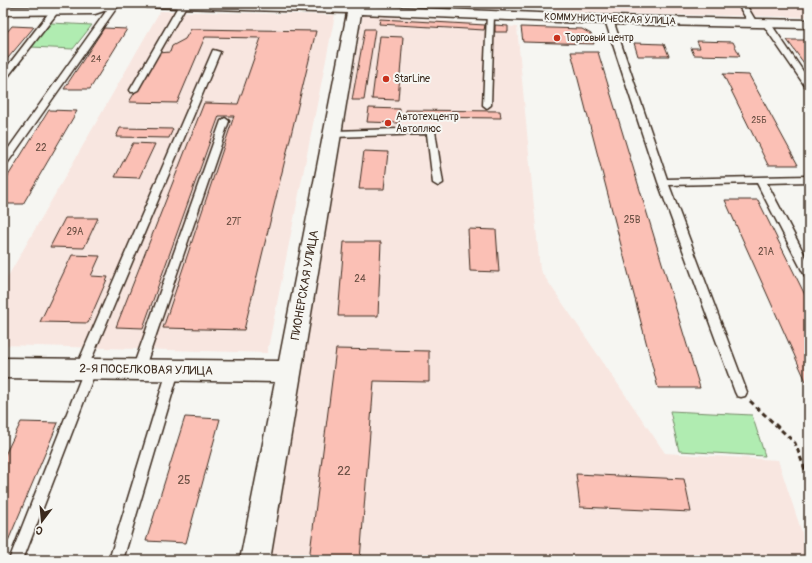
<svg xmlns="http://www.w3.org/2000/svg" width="812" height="563" viewBox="0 0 812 563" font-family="Pangolin,sans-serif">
<rect width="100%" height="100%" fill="#f6f6f2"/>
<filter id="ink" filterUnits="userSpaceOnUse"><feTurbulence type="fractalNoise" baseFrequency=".025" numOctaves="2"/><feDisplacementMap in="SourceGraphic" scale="8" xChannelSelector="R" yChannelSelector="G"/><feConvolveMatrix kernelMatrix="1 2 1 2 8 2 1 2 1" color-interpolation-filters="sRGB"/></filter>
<g filter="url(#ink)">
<path fill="#f8e6e0" d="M367,3H809V17L558,13L550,6L503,4V9Z
M160,11L335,15L267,353L3,345V285Z
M363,14L517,27L540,270L665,453L778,460L809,554V560H270Z"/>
<path fill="#b0ecb1" stroke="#768b68" d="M51,23L92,25L73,49L31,47Z
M670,411L752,415L765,456L679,451Z"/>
<path fill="#fbc0b5" stroke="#3b2a1e" d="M503,3H533V5L503,4Z
M380,19L485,25L484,30L379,24Z
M495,25L508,26V32H495Z
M12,26L34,27L3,64V37Z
M521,27L582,29L591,34L594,44L523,42Z
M104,28L127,29L90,89H64Z
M191,29L316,31L244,330L163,328L234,116H219L143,328L116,327L204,103L238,104L261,38L205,37L177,103L129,102L159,53L170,52L172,46L185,39Z
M365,29H375L364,100H352Z
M380,36L403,37L398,100L372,99Z
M787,40H807L809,42V70Z
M697,41L733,42L740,56L694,55L691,48H700Z
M634,43L664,44L669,56H638Z
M571,52H598L700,388H658Z
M723,74L749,75L798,165H768Z
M369,108L400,109L399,123L367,122Z
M49,110L77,111L23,204H3V184Z
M406,110L500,111L501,118L406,117Z
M120,128L173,129L169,138L116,137Z
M133,143L155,144L139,178L115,177Z
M364,151L388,152L384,189H359Z
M725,200H758L809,303V388Z
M65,218H98L84,248L50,247Z
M468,229L496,230L499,272L470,271Z
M344,242H381L378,316H338Z
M72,255L100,256L91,276L108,277L88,323L40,322Z
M336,349L429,351V382L374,381L360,560H309Z
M185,417L220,419L186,543L146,541Z
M21,422L58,423L8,541L3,540V459Z
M576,474L684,479L691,512L580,507Z"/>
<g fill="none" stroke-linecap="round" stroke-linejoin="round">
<g stroke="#3b2a1e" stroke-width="3">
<path id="lane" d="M112,3H120L6,165L3,166V156Z
M180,3L187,4L138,90L134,92H131L130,90Z
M737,3H745L757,23L756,25H750Z
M51,10L58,12L6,79H3V72Z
M487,13L494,15L491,105L487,108L483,105Z
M606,18L613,20L667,179L809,176V182L767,183L809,263V277L805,276L757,183L669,185L747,392L745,396L741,397L737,396L735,392L658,182L605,20Z
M763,21H769L809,80V88L805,86L762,23Z
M213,50L220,52L89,365L94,366L96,370L23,560H9L82,375L77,374L75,370Z
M225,118L229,121L144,370L142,374L138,375L134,374L132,370L221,121Z
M431,128L435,131L443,183L438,186L433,183L427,134L333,137L329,134L333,131Z
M173,366L177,367L179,371L123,560H109L167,371L169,367Z"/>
</g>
<g stroke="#3b2a1e" stroke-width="3">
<path id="street" d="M101,3H121L119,6L95,14L3,15V7L93,6Z
M141,3H296L609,16L809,20V28L609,24L361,14L270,560H240L275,382L3,378V358L279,361L347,13L148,7L143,6Z"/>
</g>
<path stroke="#3b2a1e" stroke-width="3" stroke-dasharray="5 3.5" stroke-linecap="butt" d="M750,401L795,443L809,480"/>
<use href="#lane" fill="#f6f6f2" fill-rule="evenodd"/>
<use href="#street" fill="#f6f6f2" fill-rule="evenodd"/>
</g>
</g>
<g fill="#c8321e" stroke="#f6f6f2" stroke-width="1.5">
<circle cx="557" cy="38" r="4"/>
<circle cx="386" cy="79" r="4"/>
<circle cx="388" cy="123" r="4"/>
</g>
<g text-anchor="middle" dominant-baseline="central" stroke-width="4" stroke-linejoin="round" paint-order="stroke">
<g font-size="9" fill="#6b5044">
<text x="96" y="59">24</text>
<text x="759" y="120">25Б</text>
</g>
<g font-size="10" fill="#3b2a1e" stroke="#f6f6f2">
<text transform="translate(610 19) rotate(2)">КОММУНИСТИЧЕСКАЯ УЛИЦА</text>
</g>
<g font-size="10" fill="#3b2a1e" stroke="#f6f6f2" text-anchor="start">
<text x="565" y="38">Торговый центр</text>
<text x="394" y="79">StarLine</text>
<text x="396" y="117">Автотехцентр<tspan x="396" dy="12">Автоплюс</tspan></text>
</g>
<g font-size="10" fill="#6b5044">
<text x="41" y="148">22</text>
<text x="632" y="220">25В</text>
<text x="234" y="222">27Г</text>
<text x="75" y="232">29А</text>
<text x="766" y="252">21А</text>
<text x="360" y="279">24</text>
</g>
<g font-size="12" fill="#3b2a1e" stroke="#f6f6f2">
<text transform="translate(305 285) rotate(-80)">ПИОНЕРСКАЯ УЛИЦА</text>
<text transform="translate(146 370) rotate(1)">2-Я ПОСЕЛКОВАЯ УЛИЦА</text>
</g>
<g font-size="12" fill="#6b5044">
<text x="344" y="471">22</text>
<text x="184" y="480">25</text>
</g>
</g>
<rect width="812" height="563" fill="none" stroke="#f6f6f2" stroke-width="16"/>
<rect x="8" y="8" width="796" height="547" fill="none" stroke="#3b2a1e" stroke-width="1.5" filter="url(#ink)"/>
<g transform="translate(42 521) rotate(196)" stroke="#f6f6f2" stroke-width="3" paint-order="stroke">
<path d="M0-3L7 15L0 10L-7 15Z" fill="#3b2a1e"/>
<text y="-6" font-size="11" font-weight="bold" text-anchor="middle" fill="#3b2a1e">С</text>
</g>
</svg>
